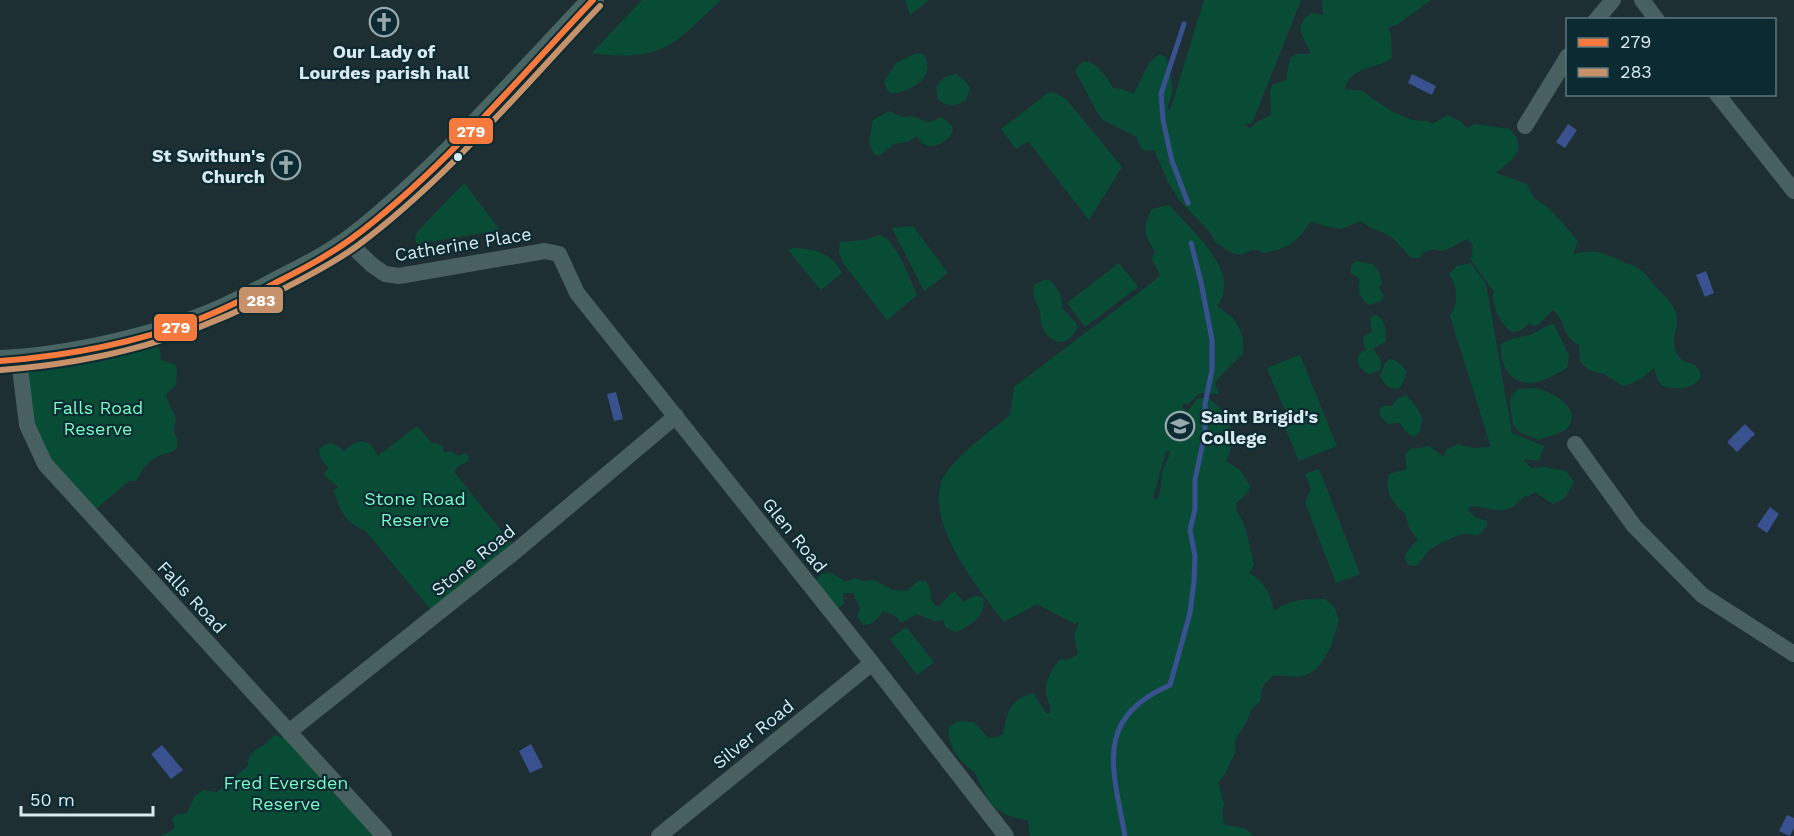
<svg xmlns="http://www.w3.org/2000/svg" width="1794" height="836" viewBox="0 0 1794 836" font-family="'Work Sans',sans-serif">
<rect width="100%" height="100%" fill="#1e2f33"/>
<path fill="#094c36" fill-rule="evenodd" d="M642,0H721C705,14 688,33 671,44C647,58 617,57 592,53Z
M905,0H929L910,15Z
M1204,0H1301L1252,123L1243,125L1251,128L1257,122L1271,115L1270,90L1273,84L1286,80L1290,58L1297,54H1311C1305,38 1291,28 1311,13L1323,15L1322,0H1431L1398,24L1388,28L1391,34L1392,58C1377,69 1348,67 1345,89L1362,91L1391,111L1412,120L1427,121L1433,124L1447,115L1460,121L1467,128L1475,124L1510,129C1530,151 1512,159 1496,173L1527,184L1533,197L1550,209L1578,241L1573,254C1596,248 1604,253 1625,263C1629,264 1634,265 1638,268C1645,272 1651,282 1657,288C1664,295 1673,304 1676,314C1681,328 1668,337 1677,354C1684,368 1697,357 1701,377C1693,390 1676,390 1663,386L1658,381L1654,368C1644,377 1637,383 1623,386L1604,374L1589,370L1580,362L1579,345C1559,333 1568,323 1553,310L1539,324L1534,326L1530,323C1525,327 1519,333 1513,332C1503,330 1489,300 1494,292L1471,260L1473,245L1468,239C1454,243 1448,255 1433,249L1425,252L1419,258H1411C1403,249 1395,238 1384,233C1375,229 1369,228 1361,221L1341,229L1325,226L1311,221C1296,243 1289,248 1263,253C1253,247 1250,250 1241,255L1232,253L1216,243L1209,231L1179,200L1168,182L1154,150L1144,151L1139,145L1137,137L1103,120L1097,112L1075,71C1087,47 1106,76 1113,88L1123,89L1134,94C1142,79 1145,63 1160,54L1166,57C1170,74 1177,91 1167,107L1170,111Z
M917,53L923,54C940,76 908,95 889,93L884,82L896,63Z
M957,74L965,81L970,88L966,100C956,107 947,108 938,99L936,87L945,77Z
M1053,92L1066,99L1122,167L1089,220L1028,141L1016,149L1001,129L1048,93Z
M889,111C894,113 899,116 903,117C907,117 910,116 913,117C930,121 922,126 942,117L952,126L953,131C946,145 926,154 917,136L908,142L894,144L879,156L874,154L869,143L873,120Z
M464,183L500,230L417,244L415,238L418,231Z
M1169,205C1190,229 1243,272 1217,306L1233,318L1240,330L1243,339V354L1219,377L1215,384L1219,394L1200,393L1188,404H1183L1182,408L1188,411L1197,399L1207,397C1228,411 1240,438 1226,461L1240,470L1250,486L1248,493L1236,503V510C1248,527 1249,545 1254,565L1249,573C1264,580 1271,596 1274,611C1290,599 1305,599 1325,599L1334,607L1339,619C1334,638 1325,673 1301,676C1292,678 1282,674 1272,676L1263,686L1260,701L1251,710L1247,721L1235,740V753L1224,776L1218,782L1224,804L1222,814L1225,825L1244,828L1254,836H1030L1028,821C1020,818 1008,817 1001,812C990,804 979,785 975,772C959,763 947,745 949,727L958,721L974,722L988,738L998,737L1003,734C1008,711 1009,700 1033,693L1047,714L1050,713C1052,705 1047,701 1046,693C1044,683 1053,668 1059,660L1070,659L1078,654L1074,636L1079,622L1075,624L1037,604L1004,622C978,588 928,528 941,483C947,462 992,430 1010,415L1014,387L1154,281L1160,275L1152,259L1155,252C1144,233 1142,230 1152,209ZM1166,451H1170C1170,457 1167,459 1165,465C1159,477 1163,488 1157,500L1153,498Z
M913,226L948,273L924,291L892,228Z
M880,235C897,241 909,279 917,295L887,320L843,263L839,252L840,242L864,240Z
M793,248C814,248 832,253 842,273L821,290L788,250Z
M1357,261L1374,265L1379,272L1382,283L1379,288L1384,296L1380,302L1369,305C1360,300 1357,288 1360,280L1350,272L1352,264Z
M1119,263L1138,287L1085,327L1067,303Z
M1471,263L1486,284L1512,433L1544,446L1539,461L1523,459L1531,468L1543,467L1566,471L1574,482L1565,498L1553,504L1535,492L1527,497L1525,495C1506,519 1497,508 1471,506L1468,510L1475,517L1487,521V526C1475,541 1477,533 1463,534C1458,534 1431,548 1428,551C1424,556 1422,561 1416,566L1408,565L1405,558L1407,552L1418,539L1410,530L1405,513L1398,508L1389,494L1387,483L1389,474L1407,469L1405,455L1410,449L1429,446L1444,457L1446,450L1458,444L1474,448L1491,447L1450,316C1459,302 1458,288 1449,274L1457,266Z
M1044,280H1049C1058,287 1063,297 1062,308L1076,323L1077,329C1074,333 1071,338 1067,340C1057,347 1045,335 1042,326C1040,322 1041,316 1040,312C1036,299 1032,300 1034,285Z
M1373,315H1377C1386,322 1386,330 1386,341L1373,349C1379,357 1384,361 1379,371L1369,374C1358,369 1352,355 1366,350L1363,341L1364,336L1372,332L1370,318Z
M1554,324L1569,356L1567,368C1557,374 1543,382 1531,383C1510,384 1499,363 1501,344C1511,338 1516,338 1526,336C1536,335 1543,325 1554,324Z
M157,333L161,360L175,364L177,368L176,385L166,394L168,402L176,418L174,431L178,442L177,448C170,455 162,453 155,458C144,464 142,473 135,481H129L90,514L45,464L19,360Z
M1300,355L1337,446L1299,461L1285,428L1291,425L1267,368Z
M1389,359C1397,359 1403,366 1407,373L1401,386L1398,389C1389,389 1384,384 1380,376L1385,363Z
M1536,388C1551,392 1581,406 1569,426C1563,435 1547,435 1539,440L1519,432L1513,424L1510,403L1511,396L1518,389Z
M1406,395L1416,406L1423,419L1419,433L1413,437L1405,431L1400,423L1388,424L1380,416V409L1383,406H1392L1397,399Z
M417,426L432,443H437L442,446L444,452H452L458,456L465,453L469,456L468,461L457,467L454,472L517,550L435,615L365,530C354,527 345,519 340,508C337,501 338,497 333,491L338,487L325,476L324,472L329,468L321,459L319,449C331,440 335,442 344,452C357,437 370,438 378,456Z
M1319,469L1360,574L1336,583L1305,502L1311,489L1305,474Z
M830,572L846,582L855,578L863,581L874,580L893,590L907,591L918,581H926L930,588L931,600L936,606H940L951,593L955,592L964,602C971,597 975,593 983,598C987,615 970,626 956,632C948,629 944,629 944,620L934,621L917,614L901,623L896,616L883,611C878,618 873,625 864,625L857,617L860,608L853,593H843L844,604L835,611L813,584L821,574Z
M906,627L934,662L917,675L890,639Z
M290,731L384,836H159L168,833L175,827L172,819L176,815L187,813L195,796L203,790L217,792L248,766C247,752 256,751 265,744C270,740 270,737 276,735L282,738Z"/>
<path fill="#39528f" d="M1412,74L1436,86L1432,95L1408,83Z
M1568,124L1577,130L1565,148L1556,142Z
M1706,271L1714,293L1705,297L1696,275Z
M616,392L623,419L614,421L607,394Z
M1745,424L1755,434L1737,452L1727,442Z
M1770,507L1779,514L1767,533L1757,526Z
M531,744L543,767L530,773L519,751Z
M162,745L183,770L171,779L151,754Z
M1787,815L1794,818V828L1790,836L1779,831Z"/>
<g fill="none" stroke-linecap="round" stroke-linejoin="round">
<path stroke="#39528f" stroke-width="5" d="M1184,24L1161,94L1163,120L1172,161L1188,203
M1125,836C1113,768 1093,719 1170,685L1190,613L1194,581L1195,556L1190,530L1195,509V480L1205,433V404L1212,370V340L1201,282L1191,243"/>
<path stroke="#486160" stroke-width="16" d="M1642,0L1657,20
M1596,20L1613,0
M1717,94L1794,191
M1525,126L1568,56
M348,242L372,265L385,274L399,276L545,251L559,254L577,293L872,663L1006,836
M19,360L27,425L45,464L384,836
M1575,444L1634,526L1702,595L1794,654
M290,731L517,550L676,416
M659,836L872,663"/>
<path stroke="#486564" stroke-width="22" d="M0,361C68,358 162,337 224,309C244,300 262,290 281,280C309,266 338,251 362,231C446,163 518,78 593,0"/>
<g stroke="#0c2a31" stroke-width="10">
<path id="bus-1" d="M0,361C68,356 135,343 199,319C228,308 254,294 281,280C305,268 329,255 351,239C439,174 518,79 593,0"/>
</g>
<g stroke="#0c2a31" stroke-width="10">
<path id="bus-2" d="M1,370C105,362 190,338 283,289C308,276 334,263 357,246C446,180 523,87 600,6"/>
</g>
<use href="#bus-1" stroke="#f6793e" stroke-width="6"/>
<use href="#bus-2" stroke="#c7916a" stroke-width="6"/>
</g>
<defs>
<g id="church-ring" transform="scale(1.5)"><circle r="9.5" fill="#0c2a31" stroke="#98a9ad" stroke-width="1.5"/><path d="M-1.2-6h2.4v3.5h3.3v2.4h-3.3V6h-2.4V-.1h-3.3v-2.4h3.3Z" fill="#98a9ad"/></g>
<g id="school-ring" transform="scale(1.5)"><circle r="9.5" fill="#0c2a31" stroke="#98a9ad" stroke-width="1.5"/><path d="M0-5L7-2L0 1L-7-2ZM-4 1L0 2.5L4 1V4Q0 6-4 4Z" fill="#98a9ad"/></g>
</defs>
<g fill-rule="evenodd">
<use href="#church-ring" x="384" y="22"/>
<use href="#church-ring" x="286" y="165"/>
<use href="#school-ring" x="1180" y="426"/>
</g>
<circle fill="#d9eaef" stroke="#0c2a31" stroke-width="2" cx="458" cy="157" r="5"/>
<g text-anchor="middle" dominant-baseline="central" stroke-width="4.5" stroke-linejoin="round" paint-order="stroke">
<g font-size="18" font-weight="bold" fill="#d9eaef" stroke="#0c2a31">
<text x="384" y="51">Our Lady of<tspan x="384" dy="21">Lourdes parish hall</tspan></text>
<text x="265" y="155" text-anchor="end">St Swithun's<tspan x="265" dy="21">Church</tspan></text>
<text x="1201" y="416" text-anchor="start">Saint Brigid's<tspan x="1201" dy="21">College</tspan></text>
</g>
<g font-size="18" fill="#d9eaef" stroke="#0c2a31">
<text transform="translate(463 244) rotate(-9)">Catherine Place</text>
<text transform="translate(795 535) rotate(51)">Glen Road</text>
<text transform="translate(473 560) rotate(-39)">Stone Road</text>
<text transform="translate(192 597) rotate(47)">Falls Road</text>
<text transform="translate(753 734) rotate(-39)">Silver Road</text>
</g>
<g font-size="18" fill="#78fcc4" stroke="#0c2a31">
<text x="98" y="407">Falls Road<tspan x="98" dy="21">Reserve</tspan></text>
<text x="415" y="498">Stone Road<tspan x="415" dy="21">Reserve</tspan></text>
<text x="286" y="782">Fred Eversden<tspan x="286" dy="21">Reserve</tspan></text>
</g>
</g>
<g stroke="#0c2a31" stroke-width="2">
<rect x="448" y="117" width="46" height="28" rx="6" fill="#f6793e"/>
<rect x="238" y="286" width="46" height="28" rx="6" fill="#c7916a"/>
<rect x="153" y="313" width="45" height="29" rx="6" fill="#f6793e"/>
</g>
<g font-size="16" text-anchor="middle" font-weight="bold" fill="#fff">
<text x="471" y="137">279</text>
<text x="261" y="306">283</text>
<text x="176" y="333">279</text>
</g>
<rect x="1566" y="18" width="210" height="78" fill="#0c2a31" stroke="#5e777d" stroke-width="1.5"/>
<rect x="1578" y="38" width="30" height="9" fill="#f6793e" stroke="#5e777d" stroke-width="1.5"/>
<text x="1620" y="48" font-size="18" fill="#d9eaef">279</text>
<rect x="1578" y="68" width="30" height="9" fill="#c7916a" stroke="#5e777d" stroke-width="1.5"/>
<text x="1620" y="78" font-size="18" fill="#d9eaef">283</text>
<path d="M21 806v9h132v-9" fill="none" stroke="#d9eaef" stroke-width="3"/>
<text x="30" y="806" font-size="18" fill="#d9eaef" stroke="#0c2a31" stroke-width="4.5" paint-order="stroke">50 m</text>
</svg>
